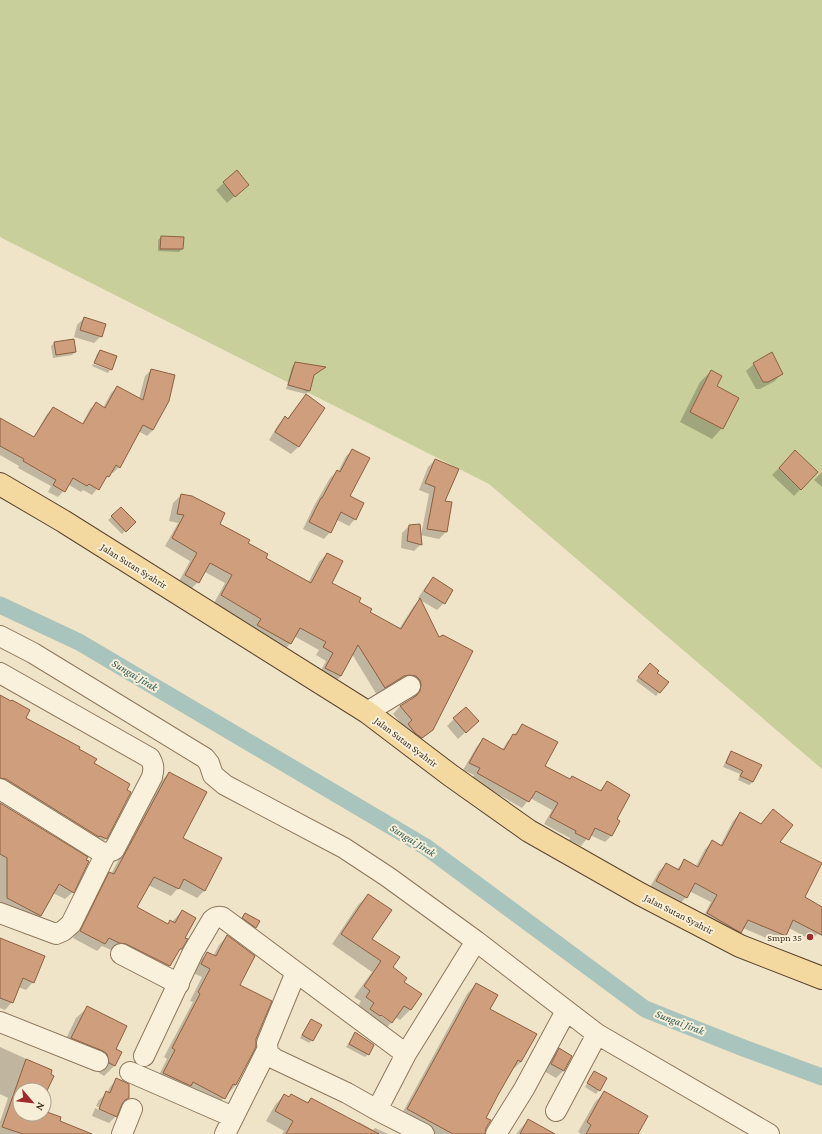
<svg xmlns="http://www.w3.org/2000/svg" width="822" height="1134" viewBox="0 0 822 1134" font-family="'Crimson Pro',serif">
<rect width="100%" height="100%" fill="#f0e4c8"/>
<path fill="#c9cf9b" d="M0,0H822V769L489,484L0,237Z"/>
<path fill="#0003" d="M236,172L240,191L227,203L216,190Z
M161,237L182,249L179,252L158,251V240Z
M84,318L101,336L94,343L74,337L77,325Z
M54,343L75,352L72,355L53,358L51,346Z
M100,351L116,357L111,370L94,362L97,354Z
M295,363L324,368L313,376L309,391L306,394L286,389L292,367Z
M93,364L110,370L108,373L92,366Z
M754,364L782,373L775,381L760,389H756L746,371Z
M151,370L153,430L147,436L138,431L119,467L113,473L111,472L92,495L83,490L81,492L69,485L58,497L48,492L51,486L18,468L19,466L0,455V418L33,438L47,414L53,408L82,424L90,409L96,403L103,408L111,393L117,387L139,399L145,376Z
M711,371L716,387L722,428L712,439L680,422L700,382Z
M306,396L298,447L291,454L269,440L278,425L285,418L287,419L299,403Z
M353,450L349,497L355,519L349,526L337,520L330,532L324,539L303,529L314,506L330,478L337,471L338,472L346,456Z
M795,452L817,472L794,496L772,475Z
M435,460L444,501L446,532L439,539L420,535L421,544L414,551L401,548L402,533L409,526L421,535L429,494L419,490L428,467Z
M822,472V487L814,480Z
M181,495L219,524L247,543L265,559L308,583L319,562L327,554L330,583L358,602L369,613L399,629L413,607L420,599L418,598L426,586L433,579L444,603L437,610L420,600L432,729L414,746L405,728L393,714L400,706L413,699L414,694L377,695L352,654L341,676L333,684L318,676L326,661L316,655L319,650L294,636L290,644L283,651L250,633L254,627L214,603L225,583L205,572L198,582L190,590L178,583L190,561L165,546L178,523L169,521L173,503Z
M121,508L134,522L122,534L108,520Z
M646,667L667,682L656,696L636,681Z
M0,696L25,718L78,749L93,763L106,839L99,846L0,787Z
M454,719L470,728L458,739L447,726Z
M523,725L544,766L570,780L599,791L607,783L615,820L619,822L611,836L605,842L590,835L581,846L569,840L570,838L544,824L552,810L530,798L522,808L472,779L474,775L463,770L477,746L483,740L502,750L507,742Z
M732,752L760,765L753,782L749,785L738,780L740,774L723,767L728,756Z
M169,773L182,839L205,890L197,898L178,888L171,896L148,885L136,907L167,924L170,921L172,922L182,911L184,938L181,949L176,953L169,966L162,973L119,951L111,950L102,946L97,951L73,938L102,881L110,874H111L162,780Z
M0,804L73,892L65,899L53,893L41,916L33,923L0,905Z
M740,813L761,824L766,818L803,898L822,908V936L817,934L811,940L789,928L786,936L778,943L743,928L733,939L701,921L711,902L689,891L686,897L679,905L649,889L659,871L666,864L676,870L685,860L696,866L705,849L712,842L720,846L733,821Z
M368,895L371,939L403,982L421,994L410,1010L400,1020L395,1017L377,1013L391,1023L382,1032L357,1008L361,1001L354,997L372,972L332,944L358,905Z
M245,914L255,927L252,931L240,921Z
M227,936L238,985L255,1038V1046L236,1085L216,1106L156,1081L167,1059L164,1057L193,1002L190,1001L202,977L193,973L199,962L207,953L213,956L219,945Z
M0,939L33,982L26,990L18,987L12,1002L5,1010L0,1008Z
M476,984L488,1010L521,1062L511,1071L485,1118L482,1134H425L399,1119L467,994Z
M87,1008L114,1049L115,1065L104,1076L99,1073L97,1065L61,1049L76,1018Z
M311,1020L312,1040L309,1043L300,1038L308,1024Z
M355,1033L368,1054L365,1057L346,1047Z
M0,1047L51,1070L44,1095V1090H20V1114H44V1112L59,1121L91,1134H0V1122L8,1098L0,1094Z
M559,1050L571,1056L563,1071L556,1078L544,1071L552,1057Z
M591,1076L599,1090L596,1094L585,1087Z
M117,1079L128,1098L121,1105L116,1116L109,1123L92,1116L95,1108L114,1116V1114L96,1106L99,1100L107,1093L110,1087Z
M604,1093L636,1134H581L578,1132L595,1102Z
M284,1095L306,1103L311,1099L357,1124L359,1122L373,1130L375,1128L388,1134H282L284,1131L266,1121L275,1105Z
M528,1120L553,1134H516Z"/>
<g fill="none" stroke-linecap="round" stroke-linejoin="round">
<path stroke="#a9c4bc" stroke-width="17" d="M0,605L79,642L426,847L645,1009L746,1049L822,1077"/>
</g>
<path fill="#cf9f7d" stroke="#8d5f41" d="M237,170L249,185L235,197L223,182Z
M161,236L184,237L183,249H160Z
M84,317L106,324L102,337L80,330Z
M74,339L76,352L56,355L54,342Z
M100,350L117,356L112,370L94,363Z
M772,352L783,374L768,382H763L753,363Z
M295,362L326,367L314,375L310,391L288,385Z
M151,369L175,375L169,401L153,430L143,425L120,468L116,465L109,477L107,476L99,490L89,484L87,486L73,478L65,492L53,485L56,480L23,461L24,459L0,446V418L34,437L53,407L83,424L96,402L105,408L117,386L143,400Z
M711,370L722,376L717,386L739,398L723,429L690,412Z
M306,394L325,408L299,447L275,432L285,416L288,419Z
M352,449L370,458L350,496L364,503L356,520L341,512L331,533L309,522L321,498H322L337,470L340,472Z
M795,450L818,472L801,490L779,468Z
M435,459L459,469L445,501L452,502L447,532L427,529L435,487L425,483Z
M181,494L192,496L225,513L220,524L250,540L248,543L268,554L266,558L311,583L327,553L343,561L332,583L361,598L359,602L372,609L370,612L401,629L420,598L439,637L443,635L473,651L433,730L422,738L415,733L408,724L412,720L400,706L416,696L420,691L421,685L420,680L416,676L410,675L404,676L385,688L358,645L341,676L325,668L333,653L323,647L326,642L300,628L291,644L257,625L261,619L221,595L232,575L210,563L199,583L185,575L197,553L172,538L184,515L177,514Z
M121,507L136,522L126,532L111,516Z
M420,524L422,545L407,541L409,525Z
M433,577L453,590L445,604L424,591Z
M650,663L659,671L657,673L669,682L660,693L638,677Z
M0,695L11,701L12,700L30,710L26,718L80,747L79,749L97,759L94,763L130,784L127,790L131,792L107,839L100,836L99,837L6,779L0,778Z
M466,707L479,721L466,733L453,718Z
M522,724L558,742L545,766L570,779L572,776L601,791L607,781L630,795L617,819L620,821L612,836L595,828L589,840L575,833L576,831L550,817L558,803L536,791L529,802L477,773L480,768L469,763L483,738L504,750L513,734L516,735Z
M731,751L762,765L753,782L740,776L743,771L726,763Z
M169,772L207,792L183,838L222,858L205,891L184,879L179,889L154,877L137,907L168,924L170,920L175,923L182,910L196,918L185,938L188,939L182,949H180L170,966L126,944L119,943L109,938L105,944L80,931L109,872L114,874Z
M0,803L88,857L86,860L89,861L74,893L59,884L41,916L7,898V858L0,854Z
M773,809L793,825L780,842L822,863L805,897L822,907V935L793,920L786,936L748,920L741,933L707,913L717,895L695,883L687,898L656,881L666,863L679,870L684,859L698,867L712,840L722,846L740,812L761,824Z
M368,894L392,910L372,939L400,957L393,967L407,978L404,982L422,994L411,1010L404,1006L392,1023L381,1015L380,1016L370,1009L374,1003L366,997L370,991L364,986L381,961L341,934Z
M245,913L260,921L256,928L242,918Z
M227,935L255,956L240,985L272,1001L256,1039V1047L236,1085L233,1084L225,1099L193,1082L191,1086L163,1073L175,1050L172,1048L200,994L198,992L210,969L201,964L207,952L216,956Z
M0,938L45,956L34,983L23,978L13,1003L0,998Z
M476,983L498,995L490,1009L537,1034L521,1062L518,1060L498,1095L486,1118L491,1120L486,1128L485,1134H453L407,1109Z
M87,1006L127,1026L116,1049L122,1052L115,1066L109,1063L107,1054L103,1051L71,1038Z
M311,1019L322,1025L313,1041L302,1035Z
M355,1032L374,1045L369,1055L349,1044Z
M559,1048L572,1056L564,1071L551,1064Z
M26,1059L52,1070L51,1074L54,1076L44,1097V1090H20V1114H44V1111L61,1117L60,1121L92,1134H23L2,1127Z
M594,1071L607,1078L600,1091L587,1083Z
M116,1078L129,1084V1098L125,1100L122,1104L117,1117L99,1109L106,1091L110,1093Z
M604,1091L648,1116L638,1134H586L591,1125L587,1122Z
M284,1094L289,1097L291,1094L308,1103L311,1098L379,1134H286L293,1121L275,1111Z
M528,1119L555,1134H520Z"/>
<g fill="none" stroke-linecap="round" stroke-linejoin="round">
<g stroke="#8d765c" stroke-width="22">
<path id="minor" d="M0,636L33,653L205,758L209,763L213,775L225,785L344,848L388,877L476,941L597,1034L769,1134
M0,673L150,758C154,765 154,769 152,777L114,850L106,853L101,852L0,789
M367,712L410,686
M0,913L56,934L63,931L71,924L106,853
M121,954L179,984
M296,972L267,1043L268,1053L275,1059L347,1093L377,1110L406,1054L476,941
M0,1022L98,1061
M144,1056L193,952L212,920C215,917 217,916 222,917L406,1054
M130,1072L233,1117
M377,1110L424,1134
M556,1111L597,1034
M122,1134L132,1109
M225,1134L267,1050
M496,1134L524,1089L566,1011"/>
</g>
<g stroke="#5b4430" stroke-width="24">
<path id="major" d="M0,484L63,521L367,712L450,775L529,831L640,894L740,946L822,978"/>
</g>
<use href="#minor" stroke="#faf1dc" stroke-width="20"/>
<use href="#major" stroke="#f3d9a0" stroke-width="22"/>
</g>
<circle fill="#9e2a2b" stroke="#f7eed8" stroke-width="1.5" cx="810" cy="937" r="4"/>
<g text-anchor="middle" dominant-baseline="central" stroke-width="4" stroke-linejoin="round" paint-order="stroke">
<g font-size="10" fill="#3d2e20" stroke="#f7eed8">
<text transform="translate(134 566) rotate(32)">Jalan Sutan Syahrir</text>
<text transform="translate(406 742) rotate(37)">Jalan Sutan Syahrir</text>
<text transform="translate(679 914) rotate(27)">Jalan Sutan Syahrir</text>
</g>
<g font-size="10" fill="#3d2e20" stroke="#f7eed8" text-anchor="end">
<text x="802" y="937">Smpn 35</text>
</g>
<g font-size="11" font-style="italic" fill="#2f5d5a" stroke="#f7eed8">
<text transform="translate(135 675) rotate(31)">Sungai Jirak</text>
<text transform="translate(413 840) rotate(32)">Sungai Jirak</text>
<text transform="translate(680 1022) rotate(21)">Sungai Jirak</text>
</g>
</g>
<g transform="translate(32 1102) rotate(118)"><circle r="19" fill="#f7eed8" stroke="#ada18e"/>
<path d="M0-3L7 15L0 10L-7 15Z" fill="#9e2a2b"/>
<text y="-6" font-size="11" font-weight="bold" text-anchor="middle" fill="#3d2e20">N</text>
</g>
</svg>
